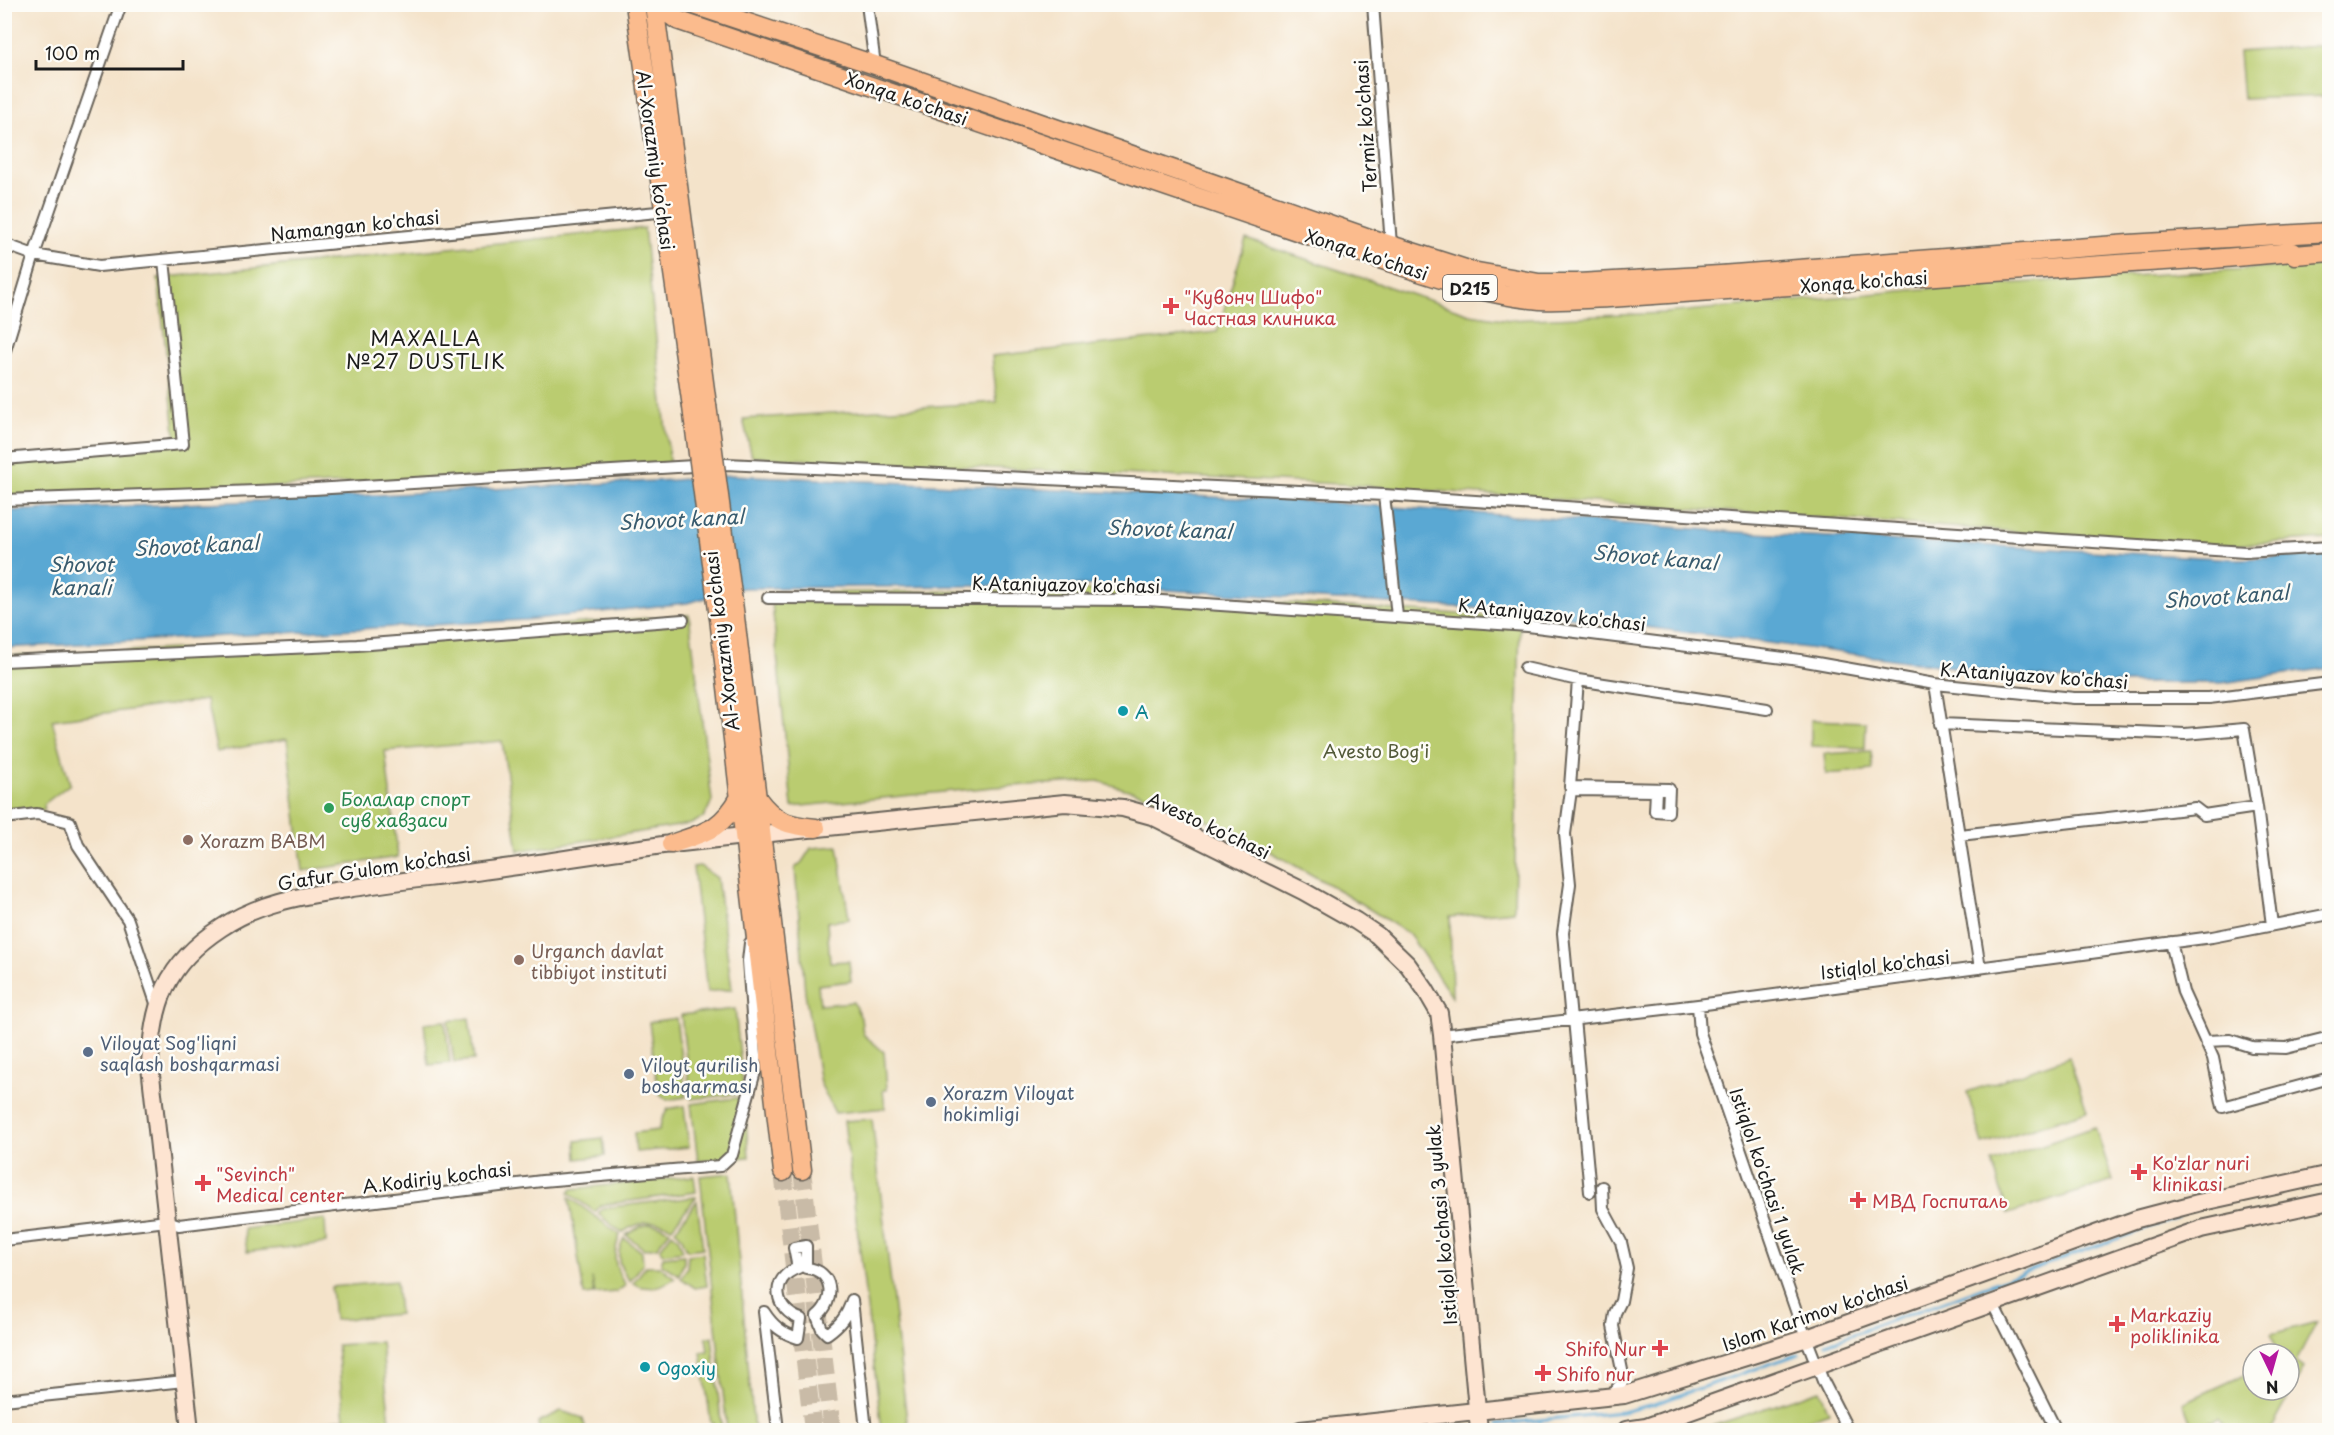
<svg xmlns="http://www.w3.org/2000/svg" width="2334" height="1435" viewBox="0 0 2334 1435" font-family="'Playpen Sans',sans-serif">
<rect width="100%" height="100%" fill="#fdfcf7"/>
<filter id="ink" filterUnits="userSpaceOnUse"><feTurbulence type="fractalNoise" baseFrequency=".0167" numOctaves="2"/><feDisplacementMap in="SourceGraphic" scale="12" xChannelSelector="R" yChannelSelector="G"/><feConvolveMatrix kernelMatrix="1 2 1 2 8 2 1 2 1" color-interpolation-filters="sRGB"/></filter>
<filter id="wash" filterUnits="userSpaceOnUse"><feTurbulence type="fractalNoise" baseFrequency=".008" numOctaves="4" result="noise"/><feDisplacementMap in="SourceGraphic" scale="24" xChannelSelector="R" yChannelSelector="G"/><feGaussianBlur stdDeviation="1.35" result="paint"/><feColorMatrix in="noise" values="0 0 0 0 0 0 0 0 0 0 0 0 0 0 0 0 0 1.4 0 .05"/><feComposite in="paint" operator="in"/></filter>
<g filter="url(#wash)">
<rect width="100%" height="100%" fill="#f4e3ca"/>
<path fill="#bacc6f" stroke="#6b7446" stroke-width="1.5" d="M2329,45V96L2243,99L2239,52Z
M644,228L670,467L194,491L5,496L4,462L176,441L158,278Z
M1246,239L1470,314L1510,320L1665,313L1934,288L2329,264V539L2218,546L1338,484L752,457L743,419L997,402L992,356L1217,332Z
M1087,590L1520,618L1514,911L1450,917L1452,997L1409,934L1344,893L1255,843L1165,801L1098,781L994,787L792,807L771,593Z
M689,615L712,801L704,817L691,824L518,851L502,741L385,751L398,857L303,871L287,739L217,752L206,700L52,720L70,784L44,804V811L5,810L4,656L376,641L499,629Z
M1811,720L1866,722L1865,748L1811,746Z
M1871,751L1873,770L1826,774L1824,754Z
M838,846L849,919L827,922L830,962L849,961L851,981L818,985L820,1005L853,1002L861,1018L863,1034L884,1052L887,1090H883L885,1108L835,1113L820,1083L805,992L795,868L802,862L811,848Z
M700,866L717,878L732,989L707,992L693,867Z
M735,1009L743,1084L739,1094L691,1099L681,1015Z
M469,1018L474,1060L454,1062L448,1021Z
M676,1018L686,1097L667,1100L658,1092L649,1022Z
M445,1021L450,1063L429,1065L424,1023Z
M2069,1057L2087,1111L1983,1144L1967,1092Z
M744,1097L749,1157L698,1161L691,1104Z
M684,1106L689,1147L636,1152L634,1133L659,1130L662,1119L668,1109Z
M872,1119L908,1430H882L844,1121Z
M2095,1127L2113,1181L2008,1214L1992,1162Z
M603,1138L605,1156L577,1159L576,1141Z
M731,1173L754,1430H727L700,1176Z
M694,1176L696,1192L601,1205L595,1212L569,1193L572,1189Z
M569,1197L620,1235C612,1255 614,1269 626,1285L616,1292L595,1294L592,1278L594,1294L584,1295Z
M696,1197L672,1227C654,1219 638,1221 622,1233L598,1214L603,1208Z
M697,1201L703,1248L687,1250L681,1236L675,1230Z
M325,1219L326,1243L247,1252L244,1229Z
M651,1224L661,1226L670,1231L657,1247L644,1249L626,1235L641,1226Z
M672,1233L678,1238L683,1251L663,1254L660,1249Z
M624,1238L642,1252L643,1264L630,1281C618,1268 615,1254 624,1238Z
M703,1253L707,1286L695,1288L681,1278L687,1268L688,1255Z
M684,1255V1262L679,1275L661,1264L663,1257Z
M646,1266H659L675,1278C663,1286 646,1292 633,1283Z
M396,1281L399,1314L334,1320L331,1287Z
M2317,1322L2296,1362L2304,1368L2270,1430H2225L2219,1418L2193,1429L2183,1403L2253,1371V1390H2289V1354H2278L2271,1334Z
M706,1337H712L722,1430H715L714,1423H711L701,1352L708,1351Z
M381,1342L391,1430H325L324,1422L344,1419L337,1345Z
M1820,1390L1829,1412L1778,1430H1700Z
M561,1411L583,1418L586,1430H539L538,1422Z"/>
<path fill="#5aa8d3" stroke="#3b6278" stroke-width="1.5" d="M733,475L1324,502L1737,532L2238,559L2330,555L2329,668L2222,683H2098L1991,672L1522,611L1082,585L743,588L687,603L525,620L5,648V511L256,501L673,480Z"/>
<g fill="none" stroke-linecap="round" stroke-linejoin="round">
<path stroke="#5aa8d3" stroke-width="3" d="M1826,1344L2177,1217
M1498,1424L1622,1412L1654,1404L1799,1354
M1435,1430L1455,1428"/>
</g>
</g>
<g filter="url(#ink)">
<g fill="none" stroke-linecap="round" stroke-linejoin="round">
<path stroke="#c9bba7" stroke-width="18" stroke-dasharray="18 9" stroke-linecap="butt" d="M802,1170L832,1430
M783,1172L813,1430"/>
<g stroke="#686259" stroke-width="14">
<path id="street" d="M867,4L875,65
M1373,4L1391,245
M4,244L34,255L99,266L668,211
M4,354L34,255L121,4
M4,459L183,444L164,260
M1384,495L1397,616
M4,500L314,489L726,464L1384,495L2245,552L2330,547
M768,598L1147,600L1528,626L1800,660L1935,684L2074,698H2209L2330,683
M4,661L357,645L683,620
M1525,668L1578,680L1767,709
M1935,684L1980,968
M1940,724L2185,734L2244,729L2257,807L2272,925
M4,818L37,814L70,822L78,845L128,920L157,1006
M1960,835L2195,808L2204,815L2257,807
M2171,942L2183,992L2213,1058L2223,1107L2326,1079
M1698,1005L1700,1033L1800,1322L1823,1381L1848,1430
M1574,1019L1590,1192
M1571,1020L1563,933L1570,884L1565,834L1571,790L1656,791L1655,811L1668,812L1669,789L1570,787L1578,680
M1442,1035L1698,1005L2212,937L2330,914
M2205,1041L2230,1040L2252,1047L2286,1048L2330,1037
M1602,1187L1603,1209L1621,1242L1627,1268L1621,1301L1615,1313L1613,1326L1624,1380L1609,1398
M4,1240L167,1221L179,1225L542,1181L720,1166L732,1155L756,1068L748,961L750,943
M1992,1302L2056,1430
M4,1400L184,1381
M778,1430L764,1312C773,1326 782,1333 798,1338L801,1319C774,1310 769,1278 798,1268L794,1248L806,1246V1268C834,1270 836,1301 817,1316L822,1329L827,1334C840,1325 847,1316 852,1300L866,1430"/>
</g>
<g stroke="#686259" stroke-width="20">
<path id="secondary" d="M190,1430L150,1066C152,1003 166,964 221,928C259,902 302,896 347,889C394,881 442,877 489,870C550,862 611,851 672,844C803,829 934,816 1065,803L1123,808L1152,816L1303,891L1356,921L1377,935L1408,965L1425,989L1439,1013L1442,1035L1479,1430
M1300,1430L1624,1395L1807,1338L2137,1219L2198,1203L2330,1174
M1626,1430L1646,1427L2201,1229L2330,1201"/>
</g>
<g stroke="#686259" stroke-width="21">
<path id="primary" d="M635,4L692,407
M654,4L707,405
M655,4L677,20L1367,255C1424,273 1480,295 1540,300C1563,301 1586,299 1609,298L2132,263L2197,259L2201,260L2293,252L2295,255L2330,252
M691,4L875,65L1369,238L1472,271L1539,283H1578L1720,275L2129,244L2330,232
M735,617L802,1170
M719,618L783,1172
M757,798C775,822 786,825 816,828
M671,844C706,832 721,830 740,797"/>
</g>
<use href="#street" stroke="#fff" stroke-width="10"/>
<use href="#secondary" stroke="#fde4d1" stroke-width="16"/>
<use href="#primary" stroke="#fbbb8d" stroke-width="18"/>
<g stroke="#686259" stroke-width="21" stroke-linecap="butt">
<path id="primary-bridge" d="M707,405L735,617
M692,407L719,618"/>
</g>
<use href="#primary-bridge" stroke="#fbbb8d" stroke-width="18"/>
</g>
</g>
<g fill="#e0444e" stroke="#fdfcf7" stroke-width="2">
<path d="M1168 297h6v6h6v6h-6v6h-6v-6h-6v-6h6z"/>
<path d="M2136 1163h6v6h6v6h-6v6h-6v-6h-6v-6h6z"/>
<path d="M200 1174h6v6h6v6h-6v6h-6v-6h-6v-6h6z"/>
<path d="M1855 1191h6v6h6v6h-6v6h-6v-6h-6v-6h6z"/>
<path d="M2114 1315h6v6h6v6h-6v6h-6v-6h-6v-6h6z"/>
<path d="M1657 1339h6v6h6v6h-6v6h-6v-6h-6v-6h6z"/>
<path d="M1540 1364h6v6h6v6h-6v6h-6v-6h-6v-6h6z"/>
</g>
<g fill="#0f9aa8" stroke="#fdfcf7" stroke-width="2">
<circle cx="1123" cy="711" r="6"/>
<circle cx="645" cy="1367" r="6"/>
</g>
<circle fill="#2e9e5b" stroke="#fdfcf7" stroke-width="2" cx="329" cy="808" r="6"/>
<g fill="#8d6e63" stroke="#fdfcf7" stroke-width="2">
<circle cx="188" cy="840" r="6"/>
<circle cx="519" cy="960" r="6"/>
</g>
<g fill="#5c6f8a" stroke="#fdfcf7" stroke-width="2">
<circle cx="88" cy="1052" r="6"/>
<circle cx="629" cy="1074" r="6"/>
<circle cx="931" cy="1102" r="6"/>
</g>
<g text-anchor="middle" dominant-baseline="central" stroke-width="5" stroke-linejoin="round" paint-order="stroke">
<rect fill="#fdfcf7" stroke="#605f5e" stroke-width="1.5" x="1443" y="275" width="54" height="26" rx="4.5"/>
<g font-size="16" font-weight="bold" fill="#1c1c1c">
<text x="1470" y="288">D215</text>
</g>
<g font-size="18" fill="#1c1c1c" stroke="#fdfcf7">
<text transform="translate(907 98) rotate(19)">Xonqa ko'chasi</text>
<text transform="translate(1365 126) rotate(-94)">Termiz ko'chasi</text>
<text transform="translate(656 160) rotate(82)">Al-Xorazmiy ko’chasi</text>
<text transform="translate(355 225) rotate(-6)">Namangan ko'chasi</text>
<text transform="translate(1367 254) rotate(18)">Xonqa ko'chasi</text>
<text transform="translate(1864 281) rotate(-4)">Xonqa ko'chasi</text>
<text transform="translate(1066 584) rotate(1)">K.Ataniyazov ko'chasi</text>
<text transform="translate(1552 614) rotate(6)">K.Ataniyazov ko'chasi</text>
<text transform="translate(721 641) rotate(-97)">Al-Xorazmiy ko’chasi</text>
<text transform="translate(2034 675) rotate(4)">K.Ataniyazov ko'chasi</text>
<text transform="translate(1209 825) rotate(25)">Avesto ko'chasi</text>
<text transform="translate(374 868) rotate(-9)">Gʻafur Gʻulom ko’chasi</text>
<text transform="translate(1885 964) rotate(-7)">Istiqlol ko'chasi</text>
<text transform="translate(437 1177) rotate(-7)">A.Kodiriy kochasi</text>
<text transform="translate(1768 1181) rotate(71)">Istiqlol ko'chasi 1 yulak</text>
<text transform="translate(1441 1225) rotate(-95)">Istiqlol ko'chasi 3 yulak</text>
<text transform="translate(1815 1313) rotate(-19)">Islom Karimov ko'chasi</text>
</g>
<g font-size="18" fill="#be3a42" stroke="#fdfcf7" text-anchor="start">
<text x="1184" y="296">"Кувонч Шифо"<tspan x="1184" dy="21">Частная клиника</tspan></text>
<text x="2152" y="1162">Ko'zlar nuri<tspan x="2152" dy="21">klinikasi</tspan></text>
<text x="216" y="1173">"Sevinch"<tspan x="216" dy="21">Medical center</tspan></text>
<text x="1872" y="1200">МВД Госпиталь</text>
<text x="2130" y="1314">Markaziy<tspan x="2130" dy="21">poliklinika</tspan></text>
<text x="1646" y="1348" text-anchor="end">Shifo Nur</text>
<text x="1556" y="1373">Shifo nur</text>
</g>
<g font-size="18" fill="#0d838f" stroke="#fdfcf7" text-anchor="start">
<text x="1135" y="711">A</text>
<text x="657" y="1367">Ogoxiy</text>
</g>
<g font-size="18" fill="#535a39" stroke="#fdfcf7">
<text x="1376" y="750">Avesto Bog'i</text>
</g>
<g font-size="18" fill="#27864d" stroke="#fdfcf7" text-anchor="start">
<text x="341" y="798">Болалар спорт<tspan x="341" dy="21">сув хавзаси</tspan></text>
</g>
<g font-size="18" fill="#785e54" stroke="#fdfcf7" text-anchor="start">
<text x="200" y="840">Xorazm BABM</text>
<text x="531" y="950">Urganch davlat<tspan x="531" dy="21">tibbiyot instituti</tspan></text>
</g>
<g font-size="18" fill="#4e5e75" stroke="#fdfcf7" text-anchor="start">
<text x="100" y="1042">Viloyat Sog'liqni<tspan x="100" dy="21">saqlash boshqarmasi</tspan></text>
<text x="641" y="1064">Viloyt qurilish<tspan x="641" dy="21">boshqarmasi</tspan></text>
<text x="943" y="1092">Xorazm Viloyat<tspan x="943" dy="21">hokimligi</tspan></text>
</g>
<g font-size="20" letter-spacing="1.5" fill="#1c1c1c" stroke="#fdfcf7">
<text x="426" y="338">MAXALLA<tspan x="426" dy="23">№27 DUSTLIK</tspan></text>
</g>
<g font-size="20" font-style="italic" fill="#385b6e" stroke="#fdfcf7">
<text transform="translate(681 519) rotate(-3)">Shovot kanal</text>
<text transform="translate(1169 529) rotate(2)">Shovot kanal</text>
<text transform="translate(196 545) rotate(-3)">Shovot kanal</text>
<text transform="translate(1655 557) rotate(5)">Shovot kanal</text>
<text x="81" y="564">Shovot<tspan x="81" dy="23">kanali</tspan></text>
<text transform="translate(2226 596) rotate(-4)">Shovot kanal</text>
</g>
</g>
<rect width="2334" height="1435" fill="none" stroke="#fdfcf7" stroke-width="24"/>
<g transform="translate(2271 1372) rotate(175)"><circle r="28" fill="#fdfcf7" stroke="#a3a29f" stroke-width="1.5"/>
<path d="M0-4.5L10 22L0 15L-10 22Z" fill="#b5179e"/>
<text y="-9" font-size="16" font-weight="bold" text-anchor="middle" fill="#1c1c1c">N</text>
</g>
<path d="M36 60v9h147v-9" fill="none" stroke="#1c1c1c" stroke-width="3"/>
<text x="45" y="60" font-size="18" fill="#1c1c1c" stroke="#fdfcf7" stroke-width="4.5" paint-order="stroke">100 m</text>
</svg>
